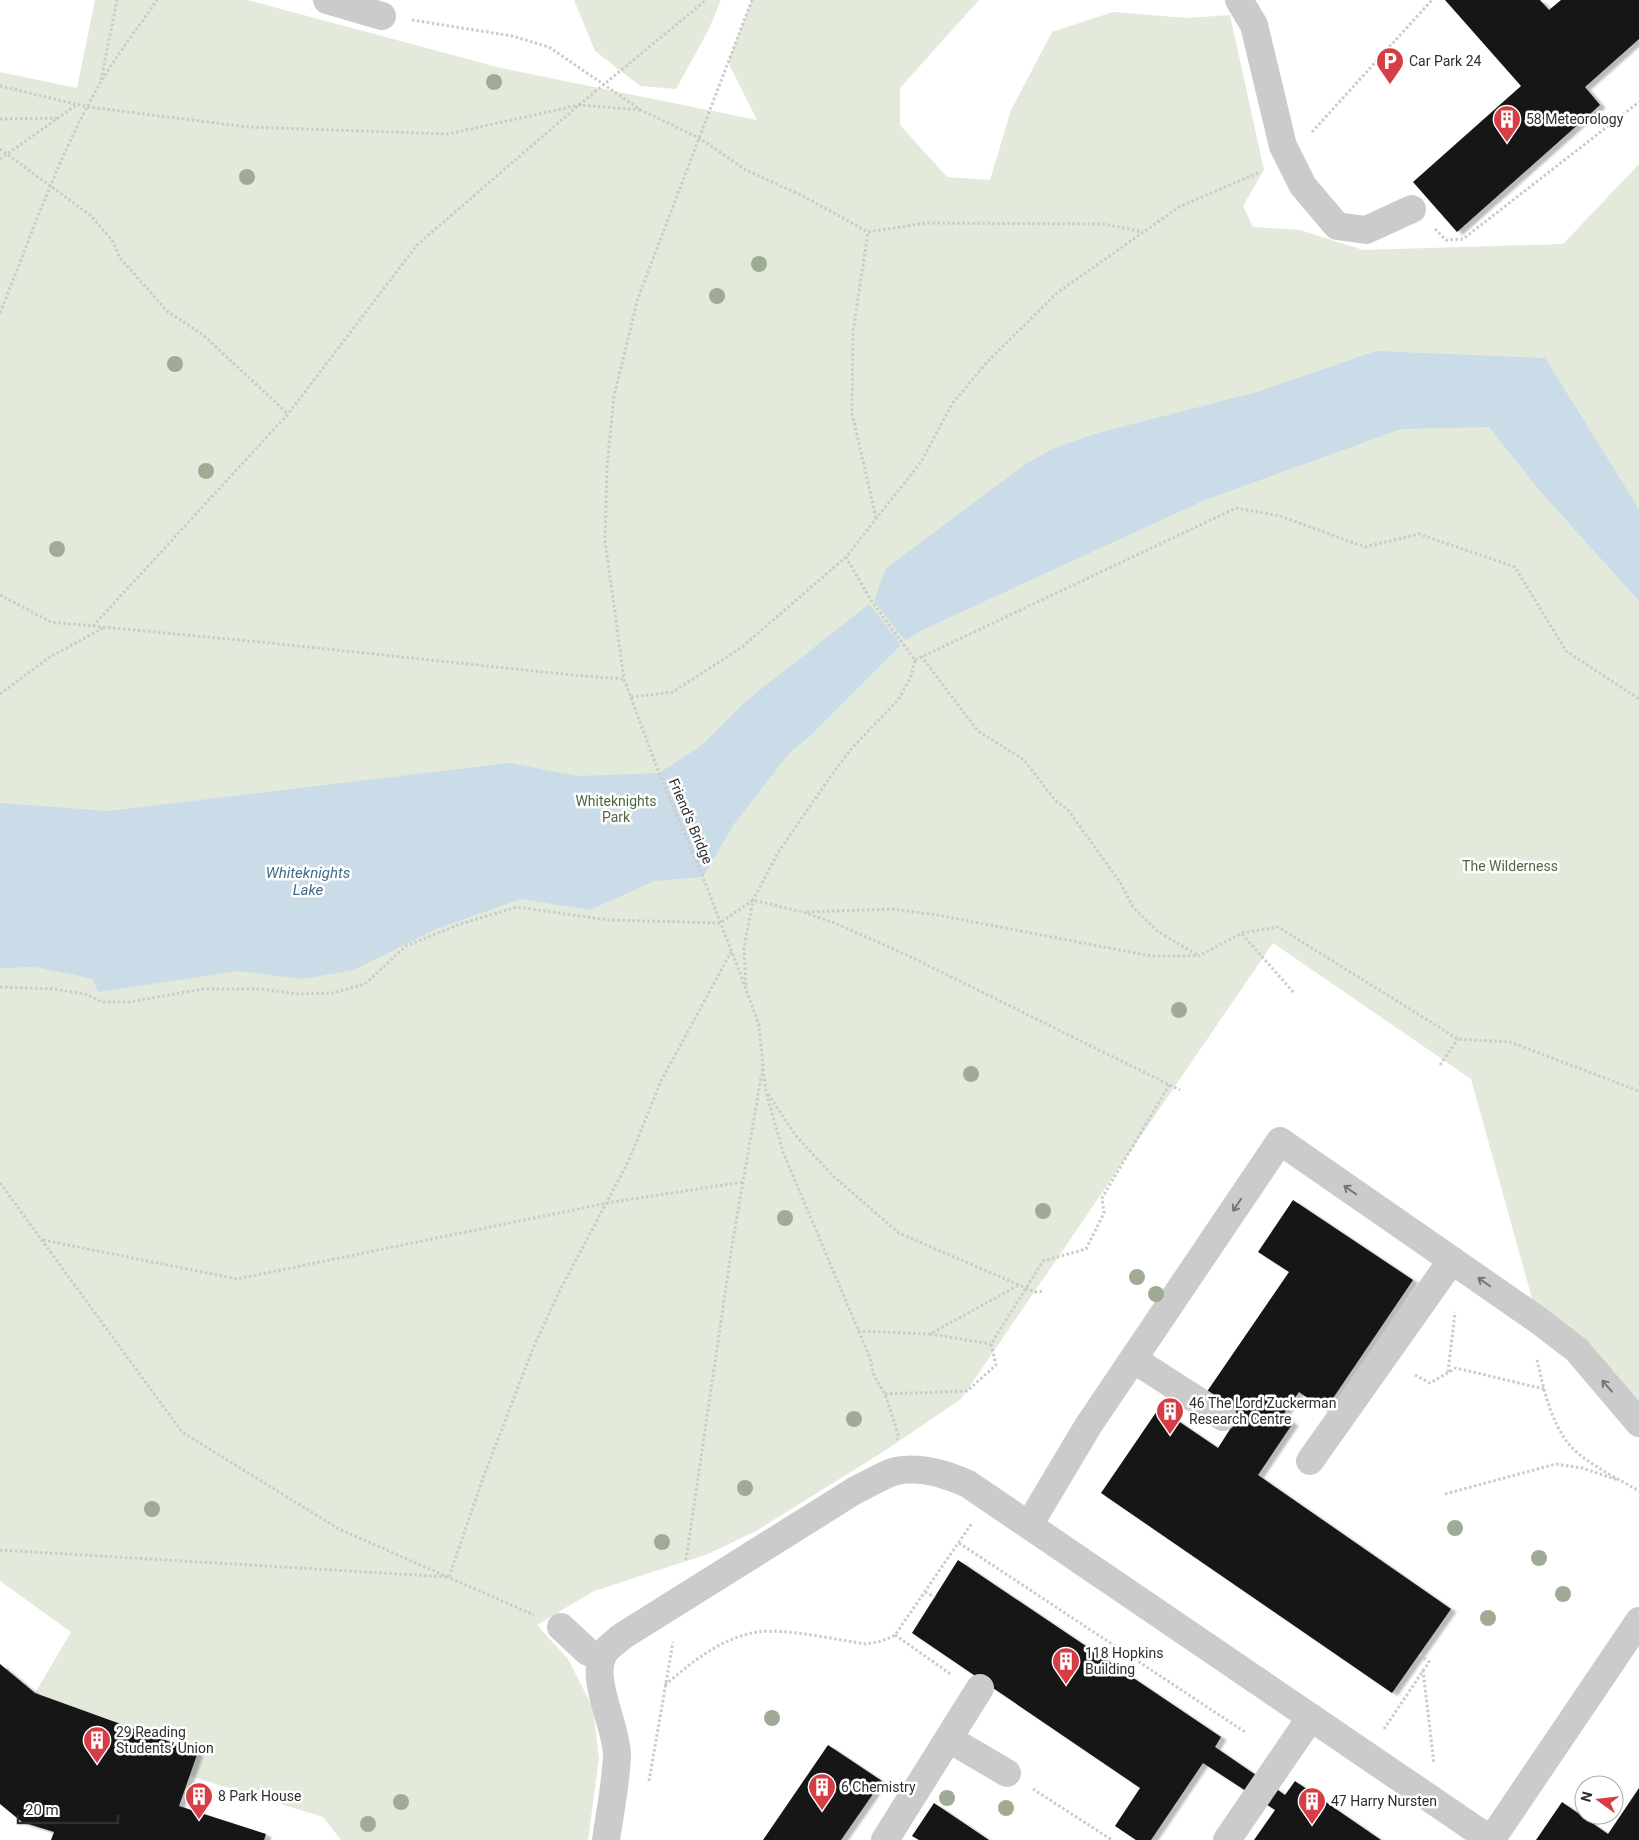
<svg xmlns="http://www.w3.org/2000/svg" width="1639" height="1840" viewBox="0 0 1639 1840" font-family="Roboto,sans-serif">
<defs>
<filter id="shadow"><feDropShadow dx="5.5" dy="3" stdDeviation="1" flood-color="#0004"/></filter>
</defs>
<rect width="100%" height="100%" fill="#fff"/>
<path fill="#e3eadc" d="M95,0H247L501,68L757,120L728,62L752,0H979L900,88V125L947,177L990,180L1011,110L1052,32L1113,12L1187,18L1230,15L1264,170L1243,206L1253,227L1300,230L1363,250L1563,244L1639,164V1423L1538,1320L1471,1079L1273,943L961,1399L886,1450L756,1531L708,1554L594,1591L537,1625L568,1659L593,1708L599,1759L588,1840H341L323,1817L190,1776L198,1752L35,1693L71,1632L0,1581V72L77,88Z
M574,0H721L708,31L676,89L640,86L595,51Z"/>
<path fill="#cadce8" d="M1376,351L1545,358L1639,509V601L1540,491L1489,427L1401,429L1205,500L920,631L906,640L900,635L874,601L886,568L1026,464L1054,448L1098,433L1257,392Z
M869,604L896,637L900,646L809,737L791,751L734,824L703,877L654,881L590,910L521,899L436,929L354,970L303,979L238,971L98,992L93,979L35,967L0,968V803L109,811L509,763L578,776L659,773L701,746L746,701Z"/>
<path fill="#151515" filter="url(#shadow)" d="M1445,0H1540L1549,10L1561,0H1639V39L1585,87L1600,105L1457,232L1413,182L1521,86Z
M1293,1200L1413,1280L1325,1410L1299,1392L1283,1415L1293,1423L1258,1475L1451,1609L1392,1693L1101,1493L1159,1408L1218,1448L1239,1415L1206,1393L1289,1272L1258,1252Z
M958,1560L1221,1737L1215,1747L1285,1795L1295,1781L1381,1840H1254L1275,1810L1203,1763L1151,1840H1136L1115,1826L1140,1788L912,1633Z
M0,1664L35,1693L198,1752L179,1806L266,1834L264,1840H51L54,1832L22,1822L0,1804Z
M828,1745L882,1781L841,1840H763Z
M1639,1788V1840H1536L1562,1802L1608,1834Z
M934,1803L989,1840H919L912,1836Z"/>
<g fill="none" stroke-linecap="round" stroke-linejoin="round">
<path stroke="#cbcbcb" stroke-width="3" stroke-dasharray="2.5 2.5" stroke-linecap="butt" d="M412,20L512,36L549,47L641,110L699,138L746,170L803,196L868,232
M101,80L117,0
M0,86L88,107L248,127L448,134L579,105L641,110
M0,119L58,118
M1312,132L1432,0
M0,149L90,215L112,240L120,258L167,311L203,335L288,414
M0,159L78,104
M1435,229L1446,240L1463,239L1639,102
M0,313C31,236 58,157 99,85C116,56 138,28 157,0
M876,518L852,413L853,332L868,232L926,223L1103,224L1143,232
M0,595L51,622L260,642L572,675L624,679
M93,626L288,414L417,245L579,105L706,0
M921,656L978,731L1024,760L1055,800L1068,810L1120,882L1133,907L1157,931L1199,956
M915,660L1236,508L1280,516L1365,547L1419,534L1515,567L1566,651L1639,699
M0,694L50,657L105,627
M631,697L673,692L742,647L846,557L921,462L952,404L987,362L1057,293L1179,207L1260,172
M807,912L892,909L937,915L1151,956H1199L1242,933L1278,927L1458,1039L1510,1042L1639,1091
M1242,934L1295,994
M746,985L744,948L753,900L779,851L828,780L852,748L898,700L910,679L915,660L872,602L846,557
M0,987L54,989L85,994L102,1002H128L204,989H261L297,994L333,993L365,984L406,946L460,924L517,907L608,920L720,923L753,900L803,912L837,924L909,956L1180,1090
M1440,1065L1458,1039
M763,1069L766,1092L783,1152L870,1358L874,1376L885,1394L898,1434L897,1440
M768,1094L796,1136L833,1176L899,1233L1035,1292L1044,1291
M0,1183L182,1432L339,1529L534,1615
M43,1240L237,1279L607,1203L743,1182
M858,1331L930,1334L1019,1285
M930,1334L991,1344
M1537,1360C1544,1391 1553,1434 1580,1455C1598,1469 1620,1480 1639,1491
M1448,1372L1455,1312
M1415,1375L1430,1383L1456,1368L1544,1389
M885,1394L967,1391L996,1365L991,1344L1043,1261L1086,1249L1104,1213L1102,1198L1169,1085
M1445,1494L1556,1464L1582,1468L1618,1480
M959,1543L1245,1732
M0,1550L449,1577L483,1478L534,1346L558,1294L629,1160L661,1081L731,952
M686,1560L732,1246L763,1066L759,1025L746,989L703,877L659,773L624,679L605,540L607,466L614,396L638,298L752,0
M925,1592L935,1597
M895,1635L952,1675
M1423,1670L1434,1764
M665,1685C692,1662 722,1637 758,1632C784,1628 838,1640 866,1644L882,1641L895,1635L972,1523
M1384,1729L1429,1662L1419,1654
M649,1781L673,1642
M1033,1789L1112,1840"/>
<path stroke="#cbcbcb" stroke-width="28" d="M327,0L382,16
M1239,0L1254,25L1283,146L1303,186L1337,226L1366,230L1412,209
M1133,1359L1223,1417
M1310,1461L1452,1260
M1029,1525L1088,1426L1280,1141L1538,1320L1577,1350L1639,1423
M561,1627L588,1652L602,1658
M949,1739L1007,1773
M606,1840C610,1812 616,1783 617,1755C617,1727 589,1678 604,1653C608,1647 616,1642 621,1637L854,1491C867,1485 882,1475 896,1471C920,1466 946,1474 968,1484L1491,1840
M885,1840L980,1688
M1227,1840L1311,1717
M1491,1840L1639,1621"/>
</g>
<g fill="#9fab95">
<circle cx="494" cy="82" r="8"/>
<circle cx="247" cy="177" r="8"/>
<circle cx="759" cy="264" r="8"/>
<circle cx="717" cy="296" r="8"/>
<circle cx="175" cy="364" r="8"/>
<circle cx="206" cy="471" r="8"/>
<circle cx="57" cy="549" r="8"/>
<circle cx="1179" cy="1010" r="8"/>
<circle cx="971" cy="1074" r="8"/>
<circle cx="1043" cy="1211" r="8"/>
<circle cx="785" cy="1218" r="8"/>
<circle cx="1137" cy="1277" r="8"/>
<circle cx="1156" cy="1294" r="8"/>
<circle cx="854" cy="1419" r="8"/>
<circle cx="745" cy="1488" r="8"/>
<circle cx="152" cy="1509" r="8"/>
<circle cx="1455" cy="1528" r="8"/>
<circle cx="662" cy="1542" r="8"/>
<circle cx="1539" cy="1558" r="8"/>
<circle cx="1563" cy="1594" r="8"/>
<circle cx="1488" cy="1618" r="8"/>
<circle cx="772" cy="1718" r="8"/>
<circle cx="947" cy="1798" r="8"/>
<circle cx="401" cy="1802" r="8"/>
<circle cx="1006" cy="1808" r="8"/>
<circle cx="368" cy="1824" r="8"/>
</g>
<defs><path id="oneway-shaft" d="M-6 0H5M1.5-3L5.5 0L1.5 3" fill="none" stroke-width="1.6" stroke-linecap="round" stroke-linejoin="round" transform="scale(1.25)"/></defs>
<g stroke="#757575">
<use href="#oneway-shaft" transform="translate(1350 1190) rotate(-145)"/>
<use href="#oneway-shaft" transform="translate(1237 1205) rotate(124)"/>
<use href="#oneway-shaft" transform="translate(1484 1282) rotate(-145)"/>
<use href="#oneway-shaft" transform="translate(1607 1386) rotate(-131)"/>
</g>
<defs>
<g id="parking-pin" transform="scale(1.4375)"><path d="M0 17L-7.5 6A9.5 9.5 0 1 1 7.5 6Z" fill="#d73d45" stroke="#fff"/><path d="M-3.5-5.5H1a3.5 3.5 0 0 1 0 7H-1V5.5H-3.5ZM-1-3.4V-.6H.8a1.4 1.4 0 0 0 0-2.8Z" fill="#fff"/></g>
<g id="building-pin" transform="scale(1.4375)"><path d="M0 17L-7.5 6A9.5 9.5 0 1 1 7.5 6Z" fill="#d73d45" stroke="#fff"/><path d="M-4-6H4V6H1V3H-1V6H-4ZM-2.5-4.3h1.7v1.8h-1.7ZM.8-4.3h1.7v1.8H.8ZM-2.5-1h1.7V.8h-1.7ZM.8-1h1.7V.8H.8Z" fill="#fff"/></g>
</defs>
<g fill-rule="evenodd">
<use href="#parking-pin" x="1390" y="61"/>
<use href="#building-pin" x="1507" y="119"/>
<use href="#building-pin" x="1170" y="1411"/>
<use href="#building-pin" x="1066" y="1661"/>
<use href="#building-pin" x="97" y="1740"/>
<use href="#building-pin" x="822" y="1787"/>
<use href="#building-pin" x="199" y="1796"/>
<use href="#building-pin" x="1312" y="1801"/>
</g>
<g text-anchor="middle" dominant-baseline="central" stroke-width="5" stroke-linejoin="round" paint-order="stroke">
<g font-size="14" fill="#2e2e2e" stroke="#fff" text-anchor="start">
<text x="1409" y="61">Car Park 24</text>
<text x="1526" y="119">58 Meteorology</text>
<text x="1189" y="1403">46 The Lord Zuckerman<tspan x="1189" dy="16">Research Centre</tspan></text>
<text x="1085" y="1653">118 Hopkins<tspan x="1085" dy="16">Building</tspan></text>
<text x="116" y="1732">29 Reading<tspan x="116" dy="16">Students’ Union</tspan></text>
<text x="841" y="1787">6 Chemistry</text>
<text x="218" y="1796">8 Park House</text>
<text x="1331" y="1801">47 Harry Nursten</text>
</g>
<g font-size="14" fill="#50663f" stroke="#fff">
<text x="616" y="801">Whiteknights<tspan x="616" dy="16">Park</tspan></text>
<text x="1510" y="866">The Wilderness</text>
</g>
<g font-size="14" fill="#2e2e2e" stroke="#fff">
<text transform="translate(691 821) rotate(67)">Friend's Bridge</text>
</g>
<g font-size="15" font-style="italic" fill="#426c89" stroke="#fff">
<text x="308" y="873">Whiteknights<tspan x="308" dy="17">Lake</tspan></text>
</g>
</g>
<g transform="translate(1599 1800) rotate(285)"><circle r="24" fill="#ffffff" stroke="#ababab"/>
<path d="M0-4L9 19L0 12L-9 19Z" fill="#d73d45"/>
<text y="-8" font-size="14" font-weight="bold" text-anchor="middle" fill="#2e2e2e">N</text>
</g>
<path d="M18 1815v8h100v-8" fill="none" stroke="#2e2e2e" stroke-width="2.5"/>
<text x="25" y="1815" font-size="15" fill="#2e2e2e" stroke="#ffffff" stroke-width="4" paint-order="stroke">20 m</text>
</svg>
